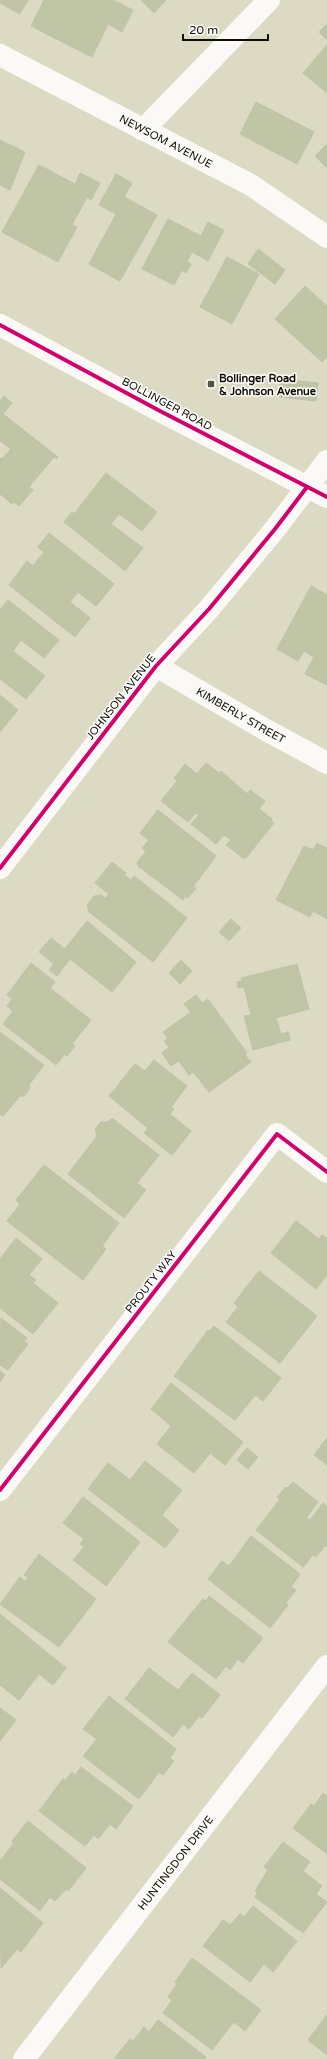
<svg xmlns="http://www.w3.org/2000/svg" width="327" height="2059" viewBox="0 0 327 2059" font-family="'Varela Round',sans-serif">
<rect width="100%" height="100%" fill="#dcdac2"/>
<path fill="#c0c5a5" stroke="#bfc1ae" d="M0,0H28L20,14L0,3Z
M44,0H113L133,10L122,32L108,24L92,57L31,26Z
M141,0H166L154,13Z
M327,24V40L319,32Z
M327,45V93L303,73Z
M256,102L314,132L297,164L240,134Z
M0,140L25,152L10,190L0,185Z
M327,144V168L315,156Z
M39,165L75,184L80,173L100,183L91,200L87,197L72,225L77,227L58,262L2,232Z
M116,174L132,183L124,197L157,215L120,281L89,264L116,214L99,205Z
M168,219L201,236L208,222L224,230L208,261L192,252L187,262L191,264L186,273L182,270L174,285L142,269Z
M258,249L285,270L275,284L248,264Z
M227,257L259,274L232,324L200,307Z
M305,286L327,306V357L322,362L275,319Z
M280,379L318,383L316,401L279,397Z
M4,396L12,403L3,414L58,457L57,459L54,457L29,487L33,490L19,506L14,502L12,504L0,494V458L2,459L11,449L0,441V401Z
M106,473L157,512L142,531L119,514L111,524L143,548L125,571L64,522L72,512L74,514Z
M49,533L114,584L96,606L78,592L70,602L90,618L75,637L9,585L27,561L33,566L44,552L38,547Z
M311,586L327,595V685L305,674L314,657L304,651L298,661L277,649Z
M8,600L59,640L44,658L21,640L13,651L45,676L26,699L0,679V610Z
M0,695L18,710L0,732Z
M206,763L219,773L221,771L247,794L250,790L265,801L259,809L272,819L271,821L274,823L246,858H243L226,845L231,840L224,835L216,844L191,824L199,815L196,813L188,822L161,801L177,781L174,778L185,764L197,774Z
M158,810L216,856L193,887L196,888L188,898L185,896L183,900L138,866L137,863L146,851L142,848L149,840L140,833Z
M317,843L327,848V919L313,911L310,917L276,900L304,846L313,850Z
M112,862L126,873L124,875L131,880L134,876L187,918L153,962L89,912L87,905L94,896L102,895L105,898L109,894L95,883Z
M231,919L241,928L229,941L219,932Z
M87,921L136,962L112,992L70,959L57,976L49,970L54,964L39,952L51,938L65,949Z
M181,960L192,971L180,984L169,973Z
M31,963L55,982L50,988L91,1020L72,1044L75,1046L67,1056L65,1054L56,1065L3,1024L13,1011L7,1006L12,999L7,995Z
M297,964L309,1009L276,1018L281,1034L288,1032L290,1040L253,1050L244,1016L251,1015L244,987L238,988L237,982L242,981L241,978Z
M196,995L202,1003L208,999L247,1053L245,1055L251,1062L209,1092L193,1072L189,1075L179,1061L171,1066L162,1053L169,1047L164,1041L168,1038L163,1032L191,1012L184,1004Z
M0,1032L44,1065L29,1085L30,1088L24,1096H20L3,1116L0,1114Z
M154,1060L187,1086L171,1107L174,1109L170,1114L191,1131L172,1155L144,1133L148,1128L109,1096L135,1064L145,1071Z
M112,1118L159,1155L137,1183L146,1190L124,1218L68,1174L97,1136L95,1129L101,1122H108Z
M44,1165L119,1223L102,1246L106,1249L83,1280L7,1221L20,1204L16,1200Z
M296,1221L319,1239L322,1235L327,1238V1275L316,1289L271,1253Z
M16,1238L42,1259L29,1275L36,1280L33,1283L58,1303L33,1334L0,1308V1259Z
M259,1271L317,1316L280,1363L226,1322L238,1307L234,1303Z
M1,1318L27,1338L24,1341L28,1344L8,1370L0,1365Z
M214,1326L281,1378L263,1401L255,1395L235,1420L174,1376L208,1330L210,1331Z
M0,1371L5,1375L0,1382Z
M171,1383L243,1442L225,1465L210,1453L194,1473L157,1444L171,1426L151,1409Z
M327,1438V1465L314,1455Z
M247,1448L258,1457L248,1469L237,1460Z
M145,1461L182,1490L162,1515L179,1530L165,1548L88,1489L108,1463L130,1480Z
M293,1482L318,1502L306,1518L310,1520L323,1503L327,1507V1547L325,1546L316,1557L313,1555L303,1567L256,1530L280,1499L277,1497L286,1487L287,1488Z
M83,1497L140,1542L106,1586L73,1560L84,1547L80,1544L84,1539L63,1523Z
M251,1536L300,1574L291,1587L296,1590L286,1603L288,1605L270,1628L208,1579L222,1561L229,1566Z
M39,1554L96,1599L59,1647L0,1604L20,1577L25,1581L28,1578L24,1575Z
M209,1596L263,1638L243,1663L238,1659L230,1670L226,1666L216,1679L168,1642L193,1611L203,1599L206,1601Z
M0,1614L66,1668L53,1685L39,1674L19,1700L0,1685Z
M149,1668L178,1690L192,1673L220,1695L202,1718L199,1716L189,1729L183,1724L173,1737L125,1699Z
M109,1696L176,1749L170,1758L174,1761L163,1775L159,1772L139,1799L83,1756L97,1739L83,1729Z
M0,1708L16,1720L0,1741Z
M81,1767L133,1806L116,1829L110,1824L98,1839L94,1835L85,1846L39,1811L63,1779L66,1780L72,1772L75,1775Z
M323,1793L327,1796V1854L293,1828L311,1804L314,1806Z
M28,1821L86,1868L68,1891L66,1889L55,1901L50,1897L40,1911L0,1879V1861L14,1843L12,1841Z
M283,1842L310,1862L303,1871L322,1886L316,1894L327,1902L303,1933L255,1897L258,1893L255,1891L268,1870L264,1867Z
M0,1888L43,1923L21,1952L17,1949L1,1968Z
M253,1906L297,1941L273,1972L264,1964L250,1982L203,1946L223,1920L230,1925L240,1914L244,1917Z
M192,1958L261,2010L245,2031L234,2022L212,2050L163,2013L172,2000L168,1997L177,1984L175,1982Z
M327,2015V2055L308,2040Z
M158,2020L206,2057L205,2059H114L130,2039L133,2041L144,2027L149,2032Z"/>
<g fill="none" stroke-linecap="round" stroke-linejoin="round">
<g stroke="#faf9f6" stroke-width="22">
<path id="s1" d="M0,55L251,185L327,237"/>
<path d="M143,130L269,0"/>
<path d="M307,487L327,461"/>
<path id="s2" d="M156,666L266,730L327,763"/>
<path d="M0,1490L277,1134L327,1172"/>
<path id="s3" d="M24,2059L327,1666"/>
</g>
<path stroke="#faf9f6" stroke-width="22" d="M0,868L156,666L209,609L275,529L307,487"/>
<path stroke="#faf9f6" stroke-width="22" d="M0,325L160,411L327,497"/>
<g stroke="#fff" stroke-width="6">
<path id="cycleway" d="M0,325L160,411L327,497
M0,868L156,666L209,609L275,529L307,487
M0,1490L277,1134L327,1172"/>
</g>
<use href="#cycleway" stroke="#d6006c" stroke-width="4"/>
</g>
<rect fill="#575545" stroke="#fff" stroke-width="1.5" x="207" y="380" width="8" height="8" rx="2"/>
<g text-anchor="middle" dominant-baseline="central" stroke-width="3" stroke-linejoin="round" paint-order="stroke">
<g font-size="11" fill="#0f0d02" stroke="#fff">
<text stroke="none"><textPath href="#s1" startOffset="187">NEWSOM AVENUE</textPath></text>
<text transform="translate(167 404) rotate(28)">BOLLINGER ROAD</text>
<text transform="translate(121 697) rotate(-52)">JOHNSON AVENUE</text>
<text stroke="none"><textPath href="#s2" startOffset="98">KIMBERLY STREET</textPath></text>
<text transform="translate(151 1282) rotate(-52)">PROUTY WAY</text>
<text stroke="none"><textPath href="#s3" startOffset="248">HUNTINGDON DRIVE</textPath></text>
</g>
<g font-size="11" font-weight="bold" fill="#0f0d02" stroke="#fff" text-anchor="start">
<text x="219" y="378">Bollinger Road<tspan x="219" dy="13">&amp; Johnson Avenue</tspan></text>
</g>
</g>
<path d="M183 34v6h85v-6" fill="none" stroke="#0f0d02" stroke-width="2"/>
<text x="189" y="34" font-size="12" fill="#0f0d02" stroke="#ffffff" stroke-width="3" paint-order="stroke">20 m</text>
</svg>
